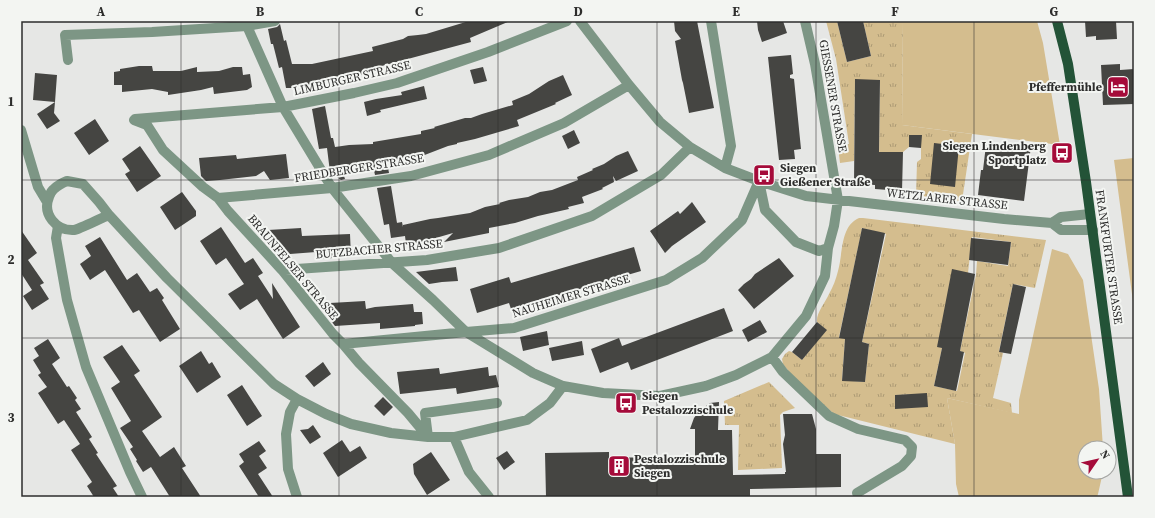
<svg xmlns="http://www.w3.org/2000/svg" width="1155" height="518" viewBox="0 0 1155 518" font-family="'Source Serif 4',serif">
<defs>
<pattern id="grass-tufts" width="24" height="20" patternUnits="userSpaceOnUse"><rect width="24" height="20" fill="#d4bd8e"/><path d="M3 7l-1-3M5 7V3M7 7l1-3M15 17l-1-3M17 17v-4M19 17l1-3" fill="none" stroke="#ac9a74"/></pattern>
</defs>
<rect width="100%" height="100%" fill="#e6e7e5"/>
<path fill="url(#grass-tufts)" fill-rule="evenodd" d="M826,21H837L847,62L871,56L863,21H903L902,125L972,134L962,201L916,196L917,162L921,159V135H909V147L903,152H890V191L888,189L879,160L880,80H855L854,161L840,163L838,147L849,144L836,59Z
M859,218H863L1046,240L1035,288L1013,284L999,351L1003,353L993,398L1011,403L1012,413L947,398L955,444L834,414L794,378L783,364L782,359L785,354L789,351L792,352L802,360L826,330L817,322C816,313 825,303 829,294C833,287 836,279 838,271C843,254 840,226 859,218ZM861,228L886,234L862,342L869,344L865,382L841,380H842L845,339L839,337L862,229ZM972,237L1011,242L1008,266L977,261L976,275L960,351L965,353L957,391L934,386L942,348L937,346H938L968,273ZM927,394L895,408V395Z
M769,382L795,408L783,412L780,415L782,468L738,470L739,425H725L724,401Z"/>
<path fill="#d4bd8e" d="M903,21H1037L1043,43L1060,145L902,125Z
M1134,158V309L1114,160Z
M1052,249L1068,254L1083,280L1099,389L1103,448H1085V472H1103L1098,494L1097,497H959L956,484L955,444L947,398L1019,414V400Z"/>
<path fill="#454542" d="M469,21H510L470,38L471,42L363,71L364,74L342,78L332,79L333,81L292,88H286L282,67L279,68L273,44H271L268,29L277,27L280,24L284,41L286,40L292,64H312L373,51L372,47L403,39L408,36L418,35L426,34Z
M674,21H697L714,108L689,113L683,83L682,80L675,41L681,39L675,31Z
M757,21H783L787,33L762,42L758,30Z
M837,21H863L871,56L847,62Z
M1085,21H1116L1117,39L1096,40V36L1086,37Z
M791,55L793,74L790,75V78L794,79L801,149L794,150L795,159L779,160L768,57Z
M1120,64V70L1134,69V104L1103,105L1101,65Z
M139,66H152L153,71H181L197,67V72L219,71L233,67H242L243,75L250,74L252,87L247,90L214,94L213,87L201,90L168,95V92L152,89L122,92V85H114V72L120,71V69Z
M483,67L487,81L474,84L470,70Z
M35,73L57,75L55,102L33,100Z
M563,75L572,95L555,103L556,104L517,120L519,126L475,139L457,143V144L448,146L422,156L409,158L410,159L393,160L394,162H387L389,173L375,175L373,166L341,167L345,179L341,180L330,172L327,148L319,149L312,109L325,106L331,138H333L335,147L349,145L373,144V142L421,134V131L435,128L434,127L465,118H471L482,114L513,105L512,101L529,94L549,81Z
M855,79L880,80L879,152H903L902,191L875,189V185L854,184Z
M424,86L427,99L380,110L381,112L367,116L364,102L376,99L402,95L401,92Z
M55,102L54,113L60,121L47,129L37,114Z
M95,119L109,141L89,155L74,133Z
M574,130L580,143L568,149L562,136Z
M909,135H922L921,148L909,147Z
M934,143L959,146L955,187L930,184Z
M986,145L1017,149L1018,145L1031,146L1024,201L978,195L981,170H983Z
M140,146L161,176L137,192L125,174L130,171L122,159Z
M628,151L638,171L616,181L613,176L614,182L602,188L603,189L582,197L584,203L568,207L569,209L538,216L515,223L489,228V233L444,242L453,233L415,244H406L405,236L391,238L389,224L384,225L377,188L391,186L397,223L391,224L402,222L403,227V225L430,219L438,218L470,213L485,207L500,204L499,203L509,200L528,197L540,192L552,190L578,180L577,177L593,170L592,169L604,164L616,156Z
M286,154L289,178L270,180L264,171L256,176L220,180L206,181L201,176L199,158L236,155L237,159Z
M182,192L196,211V216L175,230L160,207Z
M692,202L706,222L672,246L665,253L650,231L678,211L680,214Z
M221,227L245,263L253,258L263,273L258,276L273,299L272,283L300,327L283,339L257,299L240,310L228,294L244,284L226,258L216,265L200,241Z
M301,228L302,236L350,234L351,257L316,259V252L277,255L269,246L268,230Z
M862,228L885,233L862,342L869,344L865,382L842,381L845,339L839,338Z
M21,230L37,253L28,260L44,283L40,285L49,299L32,310L23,296L32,290L21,273Z
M100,237L127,280L137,273L150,292L157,288L164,298L162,300L180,329L160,342L139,310L133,313L105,270L90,280L80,264L91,256L85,246Z
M971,238L1011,242L1008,265L969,260Z
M634,247L641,271L511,309L509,303L477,313L470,289L509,277L511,283Z
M779,258L794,276L754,309L738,290L744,284L751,279L755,274Z
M456,267L458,281L442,282L429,284L416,272Z
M952,269L975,274L960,351L964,352L956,391L934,386L942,348L937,347Z
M1013,284L1026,287L1011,354L999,352Z
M365,301L366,309L375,307L413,304L414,312H422L423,324L415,325V326L380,329V323L335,326L332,322L330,303Z
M724,308L733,331L631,370L628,362L600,373L591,349L619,338L622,346Z
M760,320L767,332L748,342L742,330Z
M817,322L827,330L802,360L792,352Z
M547,331L549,345L523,351L520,337Z
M48,339L60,358L52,364L67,387L69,386L77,398L75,400L81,409L76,412L92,437L89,439L98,453L96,454L117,486L113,488L119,497H94L87,486L92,482L71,450L80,444L64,420L58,424L38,393L47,387L38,375L41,373L33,360L39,356L34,348Z
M582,341L584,355L552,361L549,348Z
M122,345L140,371L134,375L162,417L142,431L160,457L174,447L186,466L182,468L201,497H170L151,467L143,472L136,461L137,460L130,449L133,447L120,428L131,421L111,388L120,382L103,357Z
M201,351L209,364L212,362L221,377L197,393L179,366Z
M323,362L331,374L314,387L305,376Z
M488,367L489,376L496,375L499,387L457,394L456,388L400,394L397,372L439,368L440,374Z
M242,385L262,416L247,426L227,395Z
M927,393L928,407L895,409V395Z
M383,397L393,407L384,416L374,406Z
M719,402L718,430H732L733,475L785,474V472H786L783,444L785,435L783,414H812L816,429V454H841V487L750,489V497H546L545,453L609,452V458L695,456V429H690L694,418L700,410L706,406L710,403Z
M313,425L321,437L310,444L300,430L308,429Z
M342,440L350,452L360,446L367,458L338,477L323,453Z
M259,441L266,451L259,456L267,468L258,474L273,497H259L239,466L244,462L239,454Z
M507,451L515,462L504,470L496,458Z
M431,452L450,480L427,495L414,474L413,464Z"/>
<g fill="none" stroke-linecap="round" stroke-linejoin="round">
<path stroke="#7d9685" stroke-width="10" d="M245,21L247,26L283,107L332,188L392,263L433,300L466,332L533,373L563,386L603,393L660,396L706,386L736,375L772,357L806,316L825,276L828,248L834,226L838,200L815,64L805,21
M580,21L629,85L660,122L690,147L725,168L759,181L806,196L1004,219L1052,223L1061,230H1093
M711,21L731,146L725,168
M68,60L65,35L152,32L247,26L275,21
M135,119L283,107L354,93L397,83L488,52L567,21
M134,120L147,125L163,150L203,187L218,198L228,211L282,270L333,334L343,344L359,363L408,413L428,437L425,413L497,403
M21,130L38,187L47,202
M67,181L83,184L99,202L109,215C101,218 80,229 74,230C56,231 42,214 49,197C50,194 51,191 54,189C58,185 62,183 67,181Z
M759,181L765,210L796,242L819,251L828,248
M218,198L332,188L411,176L489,155L564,123L629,85
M109,215L167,278L274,384L297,399L326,414L351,424L391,433L428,437H454L527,420L550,403L563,386
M1052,223L1061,217L1090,214
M58,226L56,238L67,300L86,367L130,472L142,497
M282,270L427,260L499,248L592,216L661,175L690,147
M343,344L466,332L514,328L666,280L702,258L742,220L759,181
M772,357L783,372L829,416L858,429L905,440L912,447L911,456L902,466L857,493
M454,437L469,472L489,497
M297,497L288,469L286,434L290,412L297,399"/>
<path stroke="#235337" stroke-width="10" d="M1057,21L1068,64L1086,182L1128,497"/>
</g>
<path fill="none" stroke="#2d2d2c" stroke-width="1" stroke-opacity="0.55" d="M181,21V497M339,21V497M498,21V497M657,21V497M816,21V497M974,21V497M21,180H1134M21,338H1134"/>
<defs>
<g id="hotel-square" transform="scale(1.15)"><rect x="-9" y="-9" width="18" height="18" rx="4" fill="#a50b3a" stroke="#f3f5f2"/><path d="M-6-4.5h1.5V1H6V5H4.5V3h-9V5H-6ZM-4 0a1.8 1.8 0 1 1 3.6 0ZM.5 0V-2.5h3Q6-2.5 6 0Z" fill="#fff"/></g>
<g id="bus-square" transform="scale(1.15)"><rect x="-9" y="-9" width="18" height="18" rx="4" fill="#a50b3a" stroke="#f3f5f2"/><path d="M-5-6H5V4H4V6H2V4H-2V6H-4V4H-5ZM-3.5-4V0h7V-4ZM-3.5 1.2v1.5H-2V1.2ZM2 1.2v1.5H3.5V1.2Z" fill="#fff"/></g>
<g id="building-square" transform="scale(1.15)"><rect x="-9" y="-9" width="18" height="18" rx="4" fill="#a50b3a" stroke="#f3f5f2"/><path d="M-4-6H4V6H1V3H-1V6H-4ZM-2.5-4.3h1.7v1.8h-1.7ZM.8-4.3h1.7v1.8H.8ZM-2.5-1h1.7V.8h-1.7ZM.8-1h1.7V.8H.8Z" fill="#fff"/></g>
</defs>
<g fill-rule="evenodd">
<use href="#hotel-square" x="1118" y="87"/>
<use href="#bus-square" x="1062" y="153"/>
<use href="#bus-square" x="764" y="175"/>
<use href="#bus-square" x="626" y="403"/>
<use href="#building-square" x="619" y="466"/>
</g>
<g text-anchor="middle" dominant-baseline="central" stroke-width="4" stroke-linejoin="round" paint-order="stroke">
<g font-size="12" fill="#2d2d2c" stroke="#f3f5f2">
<text transform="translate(352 78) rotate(-13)">LIMBURGER STRASSE</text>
<text transform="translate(833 96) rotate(80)">GIESSENER STRASSE</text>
<text transform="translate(359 168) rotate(-9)">FRIEDBERGER STRASSE</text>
<text transform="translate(947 199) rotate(6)">WETZLARER STRASSE</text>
<text transform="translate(379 249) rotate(-5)">BUTZBACHER STRASSE</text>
<text transform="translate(1109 257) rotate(82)">FRANKFURTER STRASSE</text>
<text transform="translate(293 267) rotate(50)">BRAUNFELSER STRASSE</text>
<text transform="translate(571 296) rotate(-17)">NAUHEIMER STRASSE</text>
</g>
<g font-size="12" font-weight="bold" fill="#2d2d2c" stroke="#f3f5f2" text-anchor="start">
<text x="1102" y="87" text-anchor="end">Pfeffermühle</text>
<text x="1046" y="146" text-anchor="end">Siegen Lindenberg<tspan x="1046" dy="14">Sportplatz</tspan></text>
<text x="780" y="168">Siegen<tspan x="780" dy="14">Gießener Straße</tspan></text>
<text x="642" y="396">Siegen<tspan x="642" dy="14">Pestalozzischule</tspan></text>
<text x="634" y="459">Pestalozzischule<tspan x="634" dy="14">Siegen</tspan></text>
</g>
</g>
<rect width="1155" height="518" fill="none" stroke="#f3f5f2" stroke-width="44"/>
<g transform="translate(1097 460) rotate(56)"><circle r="19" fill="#f3f5f2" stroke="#a4a5a3"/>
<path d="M0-3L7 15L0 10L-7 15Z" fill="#a50b3a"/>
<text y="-6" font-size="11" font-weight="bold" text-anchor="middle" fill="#2d2d2c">N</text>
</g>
<rect x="22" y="22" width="1111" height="474" fill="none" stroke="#2d2d2c" stroke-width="1.5"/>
<g font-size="13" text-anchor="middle" font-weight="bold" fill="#2d2d2c">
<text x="101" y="16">A</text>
<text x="260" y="16">B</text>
<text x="419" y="16">C</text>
<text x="578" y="16">D</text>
<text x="736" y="16">E</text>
<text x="895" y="16">F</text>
<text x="1054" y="16">G</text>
<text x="11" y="106">1</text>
<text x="11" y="264">2</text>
<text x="11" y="422">3</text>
</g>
</svg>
